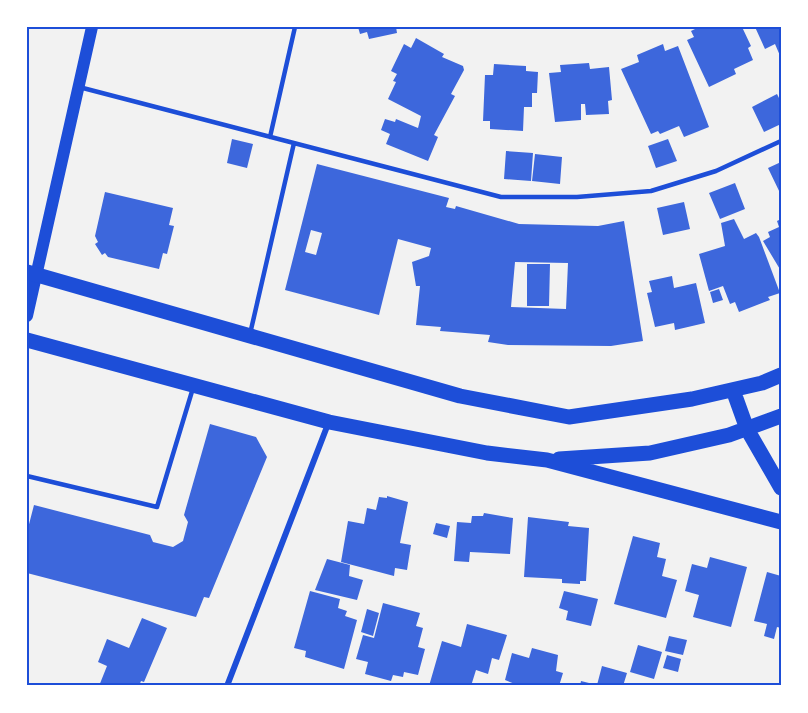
<svg xmlns="http://www.w3.org/2000/svg" width="808" height="713" viewBox="0 0 808 713" font-family="'Nunito Sans',sans-serif">
<rect width="100%" height="100%" fill="#f2f2f2"/>
<path fill="#3d67dc" fill-rule="evenodd" d="M358,27H396L397,33L369,39L367,32L360,34Z
M699,27H742L751,46L748,48L753,60L734,69L736,74L709,87L687,40L694,37L691,31Z
M755,27H781V58L775,44L765,49Z
M416,38L444,54L442,57L463,66L464,70L451,94L455,96L434,135L438,137L428,161L386,144L390,134L381,130L385,119L395,122L396,119L418,128L421,116L388,99L396,82L393,81L397,74L391,71L404,44L411,48Z
M663,44L665,51L678,46L709,127L684,137L679,126L660,134L658,131L651,134L621,69L639,62L637,55Z
M589,63L590,69L609,67L612,100L608,101L609,114L586,115L585,104H581V120L555,122L549,73L561,72L560,65Z
M494,64L526,66V71L538,72L537,93H532V107H524L523,131L490,129V121H483L485,75H493Z
M777,94L781,102V124L764,132L752,107Z
M232,139L253,144L247,168L227,163Z
M668,139L677,161L656,168L648,146Z
M506,151L533,153L531,181L504,179Z
M535,154L562,157L560,184L532,181Z
M781,162V195L768,168Z
M317,164L449,198L446,207L455,209L456,206L519,224L598,226L624,221L643,341L611,346L508,345L488,342L490,335L440,331L441,327L416,325L420,286H416L412,262L429,256L431,248L398,239L379,315L285,290ZM311,230L322,233L316,255L305,252ZM515,262L568,263L566,309L511,307Z
M735,183L745,209L720,219L709,193Z
M105,192L173,208L169,225L174,226L167,254L163,253L159,269L108,257L105,253L102,255L95,244L98,242L95,236Z
M684,202L690,229L663,235L657,208Z
M734,219L744,239L756,233L759,237L780,293L768,297L770,300L739,312L735,302L730,304L723,286L709,291L699,254L725,246L721,223Z
M781,219V271L763,241L770,237L768,232L779,227L777,221Z
M527,264H550L549,306H527Z
M672,276L674,288L696,283L705,323L675,330L674,323L655,327L647,293L652,292L649,281Z
M719,289L723,300L713,303L710,292Z
M210,424L256,437L267,457L209,598L204,597L196,617L27,573V532L34,505L150,535L153,542L173,547L183,541L188,522L184,515Z
M387,496L408,502L400,543L411,545L407,570L395,568L394,576L341,562L348,521L364,524L367,508L376,510L379,497L387,498Z
M484,513L513,518L510,554L470,552L469,562L454,561L457,522L471,523L472,516H483Z
M528,517L569,522L568,526L589,528L586,581H580V584L562,583V579L524,577Z
M436,523L450,526L447,538L433,534Z
M633,536L660,543L657,557L666,559L662,576L677,580L666,618L614,604Z
M710,557L747,567L731,627L693,617L699,595L685,591L692,564L707,568Z
M327,559L350,565L349,576L363,580L357,600L315,590Z
M767,572L781,576V628L777,627L774,639L764,636L767,624L754,621Z
M310,591L340,599L338,608L347,611L345,616L357,620L344,669L305,657L306,651L294,648Z
M564,591L598,599L591,626L566,620L568,611L559,608Z
M383,603L420,613L416,626L423,628L418,647L425,649L418,675L404,672L403,677L393,675L391,681L365,674L368,662L356,659L363,635L374,638Z
M367,609L379,613L373,636L361,632Z
M142,618L167,628L144,682L141,681L139,686H99L107,666L98,662L107,639L129,648Z
M467,624L507,635L499,660L492,658L488,674L476,670L471,686L460,683L459,686H429L442,641L461,647Z
M669,636L687,640L683,655L665,651Z
M638,645L662,652L654,679L630,672Z
M532,648L558,655L556,671L563,673L559,686H520L505,680L512,653L529,658Z
M667,655L681,659L678,672L663,668Z
M602,666L627,673L623,686H580L581,681L597,685Z"/>
<g fill="none" stroke-linecap="round" stroke-linejoin="round">
<path stroke="#1d4ed8" stroke-width="4.5" d="M79,87L501,197H577L651,191L716,171L781,141
M270,137L295,27
M250,334L294,143
M27,476L157,507L193,388"/>
<path stroke="#1d4ed8" stroke-width="6" d="M227,686L328,424"/>
<path stroke="#1d4ed8" stroke-width="12" d="M27,316L92,27"/>
<path stroke="#1d4ed8" stroke-width="15" d="M27,272L460,396L569,417L692,399L762,383L781,375
M27,340L329,422L487,453L547,460L781,522
M733,390L747,429L781,488
M559,459L650,453L729,435L781,416"/>
</g>
<rect width="808" height="713" fill="none" stroke="#ffffff" stroke-width="57"/>
<rect x="28" y="28" width="752" height="656" fill="none" stroke="#1d4ed8" stroke-width="2"/>
</svg>
